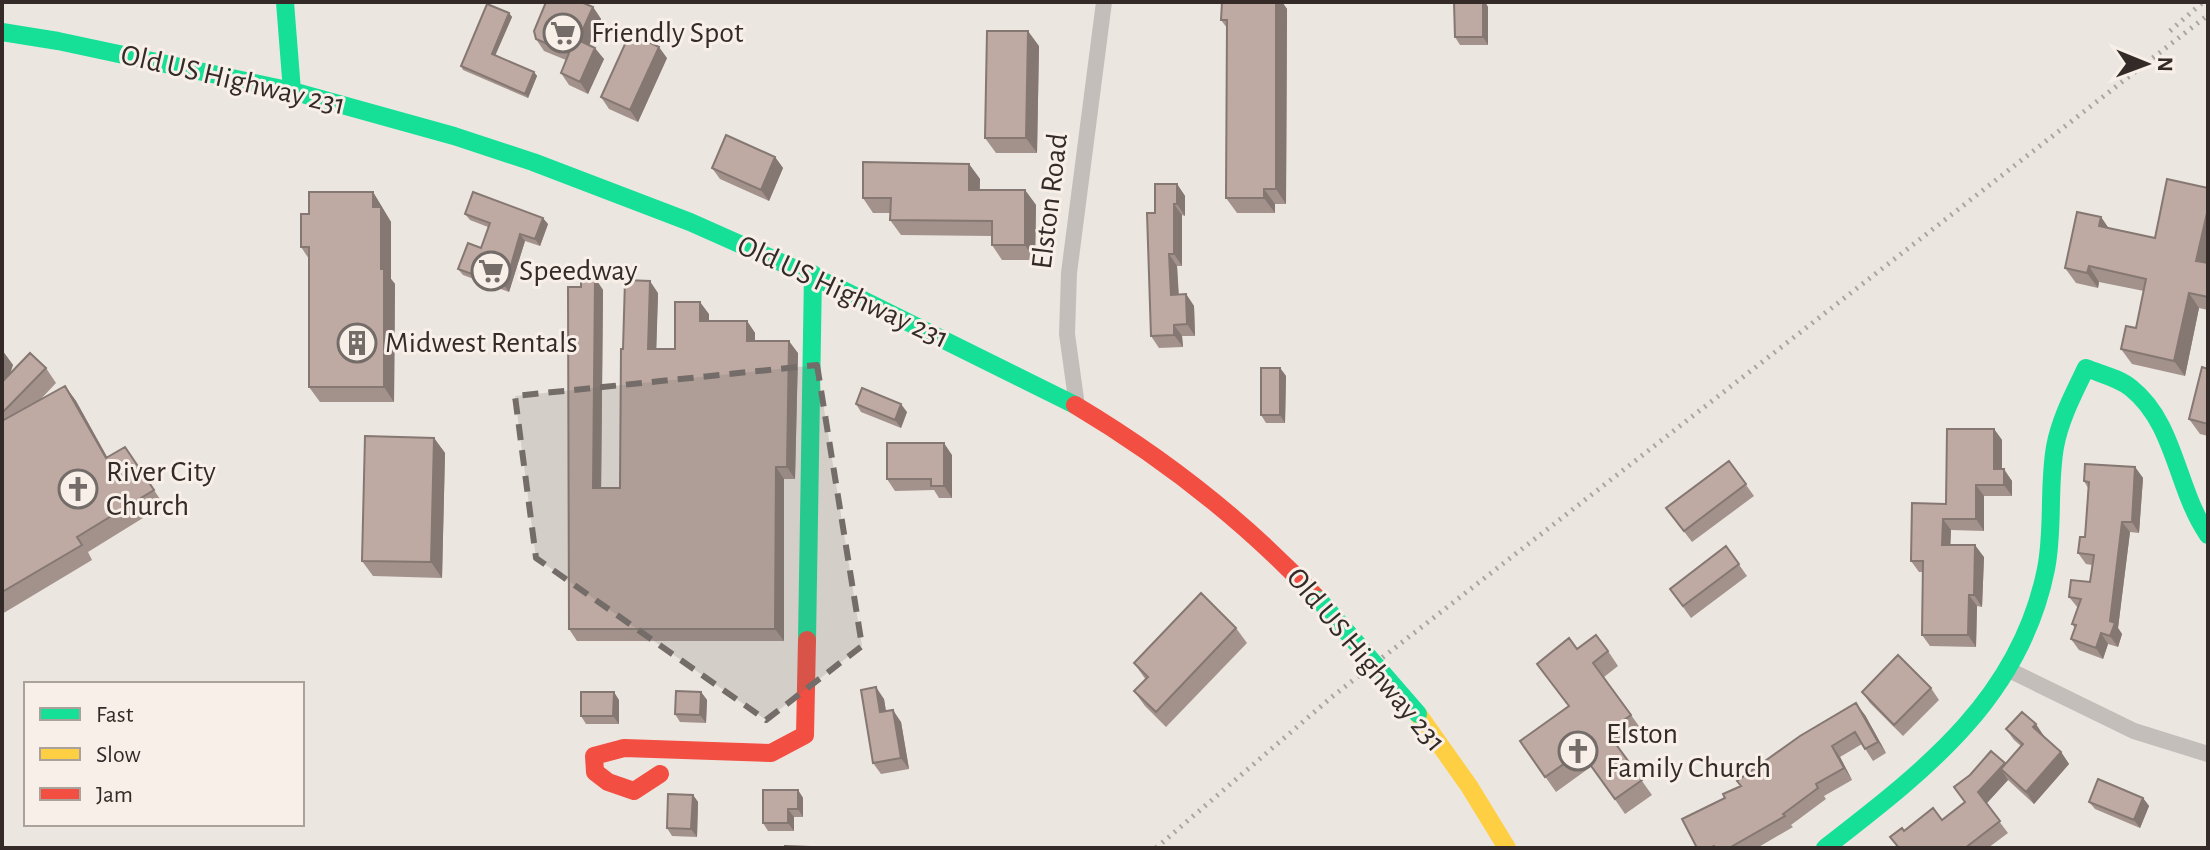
<svg xmlns="http://www.w3.org/2000/svg" width="2210" height="850" viewBox="0 0 2210 850" font-family="'Alegreya Sans',sans-serif">
<rect width="100%" height="100%" fill="#ece6e0"/>
<g fill="none" stroke-linecap="round" stroke-linejoin="round">
<path stroke="#c4beba" stroke-width="16" d="M1077,406L1067,334L1069,273L1104,2
M2009,670L2134,731L2208,754"/>
<path stroke="#16e098" stroke-width="18" d="M285,2L292,91L454,136L533,162L690,222L843,290L1075,405
M2,32L58,41L292,91
M807,640L813,274
M1825,848C1924,771 2020,699 2046,569C2054,529 2048,487 2055,447C2060,419 2074,393 2086,368C2101,374 2119,378 2131,388C2176,424 2176,489 2208,535"/>
<path stroke="#ffcf43" stroke-width="18" d="M1418,714L1469,786L1507,848"/>
<path stroke="#f24e42" stroke-width="18" d="M1075,405C1164,458 1248,524 1319,600
M660,774L634,791L608,782L595,772L594,756L624,748L771,753L805,735L807,640"/>
<path stroke="#aca6a3" stroke-width="5" stroke-dasharray="2 6" stroke-linecap="butt" d="M2170,31L2203,2
M1156,848L1333,696L2208,15"/>
<path stroke="#16e098" stroke-width="18" d="M1319,600L1418,714"/>
</g>
<path fill="#a3928c" d="M1222,2H1282L1287,9L1286,204H1275V213H1237L1226,198L1227,28L1221,20Z
M1454,2H1485L1488,7V45H1460L1455,37Z
M593,7L601,19L589,45L604,59L588,94L569,85L561,73L566,60L544,51L536,39Z
M509,13L512,17L495,56L534,72L537,76L528,98L463,70L461,66Z
M1039,46L1037,153H996L985,138Z
M667,58L638,122L609,109L601,97Z
M775,157L783,168L769,201L720,179L712,168Z
M969,164L980,179V190H1025L1036,205L1035,260H1002L992,245V236L901,235L890,220V213H873L863,198Z
M1177,184L1185,196V216L1182,215V266H1177L1179,295L1186,294L1194,306L1195,336H1182L1183,347L1159,348L1151,336L1155,213Z
M2208,188V310L2199,308L2185,376L2132,364L2121,349L2136,328L2144,291L2099,282L2098,288L2076,283L2065,268L2101,217L2108,228L2155,238Z
M373,192L391,222V279L395,284L394,402H320L309,387V259L301,247L309,214Z
M465,214L548,224L540,246L525,241L509,292L463,275L458,269L481,248L488,227L470,220Z
M595,278L603,290L601,488H620L623,349L658,293L656,349H675L709,314V321H747L755,333V341L798,353L795,479H784V641H577L569,629L581,287Z
M2,350L13,365L10,374L46,368L56,383L40,400L65,386L76,401L107,457L125,447L164,505L88,552L92,560L2,614Z
M1280,368L1286,376L1285,423H1266L1261,415Z
M2208,369V436L2200,434L2189,419Z
M856,404L907,412L901,428L861,412Z
M1994,429L2002,440V469L2012,481V496H1984V531L1951,530L1950,545L1984,557L1982,607L1977,606L1976,647L1930,646L1922,635L1923,572H1919L1911,561Z
M434,438L445,453L442,578L373,576L362,561Z
M952,455V498H939L934,490L895,491L887,479Z
M1729,461L1754,496L1692,542L1666,508Z
M2135,467L2143,478L2139,533L2130,532L2118,628L2122,634L2118,647L2108,644L2103,659L2079,650L2071,639L2075,628L2072,624L2078,608L2069,597L2090,582L2092,565L2086,564L2078,553L2085,537L2088,488L2084,481Z
M1726,546L1747,576L1691,618L1670,589Z
M1236,628L1247,643L1166,727L1145,706L1134,691L1146,680L1134,663Z
M1577,649L1608,651L1618,666L1604,677L1641,729L1617,746L1652,795L1625,814L1592,766L1556,792L1520,741L1569,706L1537,664Z
M1931,688L1939,700L1903,736L1870,703L1862,692Z
M701,692L707,700L706,723L680,722L675,714Z
M884,699L886,711L901,722L909,769L881,774L873,763Z
M619,700V724H586L581,716Z
M1865,715L1886,753L1873,761L1862,744L1840,757L1852,780L1824,796L1826,799L1791,825L1793,827L1757,848H1697L1725,798L1741,786Z
M2006,729L2044,736L2061,752L2069,764L2034,804L2008,780L1986,804L2008,833L1988,848H1898L1904,831L1942,820L1965,803L1954,787L2005,764L2021,746L2014,740Z
M798,790L803,798V817H794V831H768L763,823Z
M693,795L698,802L697,837L672,836L667,828Z
M2143,798L2149,806L2140,828L2095,809L2089,802Z"/>
<path fill="#857772" d="M1276,2H1282L1287,9L1286,204L1276,189Z
M1483,2H1485L1488,7V45L1483,37Z
M593,7L601,19L586,52L578,40Z
M509,13L512,17L494,58L492,54Z
M1028,31L1039,46L1037,153L1026,138Z
M659,47L667,58L638,122L630,110Z
M595,48L604,59L588,94L580,82Z
M534,72L537,76L528,98L525,94Z
M775,157L783,168L769,201L761,190Z
M969,164L980,179L979,205L969,190Z
M1177,184L1185,196V216L1177,204Z
M1264,189L1275,204V213L1264,198Z
M1025,190L1036,205L1035,260L1025,245Z
M373,192L391,222V279L395,284L394,402L384,387Z
M1174,204L1182,215V266L1174,254Z
M2207,213L2208,215V271L2196,261Z
M2101,217L2112,233L2099,226Z
M543,218L548,224L540,246L535,239Z
M520,234L525,241L509,292L505,286Z
M1169,254L1177,266L1179,307L1171,295Z
M2089,266L2099,282L2098,288L2087,273Z
M595,278L603,290L601,500L593,488Z
M650,281L658,293L656,361L648,349Z
M2189,293L2199,308L2185,376L2174,361Z
M1186,294L1194,306L1195,336L1187,324Z
M700,302L709,314V333L700,321Z
M747,321L755,333V353L747,341Z
M1174,325L1182,336L1183,347L1174,335Z
M789,341L798,353L795,479L787,467Z
M2,350L13,365L2,395Z
M1280,368L1286,376L1285,423L1280,415Z
M65,386L76,401L116,473L106,458Z
M901,404L907,412L901,428L895,420Z
M1994,429L2002,440V480L1994,469Z
M434,438L445,453L442,578L431,562Z
M944,443L952,455V498L944,486Z
M776,467L784,479V641L775,629Z
M2135,467L2143,478L2139,533L2132,522Z
M2004,469L2012,481V496L2004,485Z
M1976,485L1984,496V531L1976,519Z
M1943,519L1951,530L1950,556L1942,545Z
M2122,522L2130,532L2118,628L2122,634L2118,647L2110,636V621Z
M1975,545L1984,557L1982,607L1974,595Z
M1969,595L1977,606L1976,647L1968,635Z
M2101,633L2108,644L2103,659L2096,648Z
M876,687L884,699L888,724L880,712Z
M614,692L619,700V724L613,716Z
M701,692L707,700L706,723L700,715Z
M1856,703L1865,715L1886,753L1878,742Z
M893,710L901,722L909,769L901,758Z
M2036,724L2044,736L2041,739L2033,727Z
M1832,746L1840,757L1852,780L1844,768Z
M2061,752L2069,764L2034,804L2026,792Z
M2005,763L2013,775L2001,769L2008,780L1986,804L1978,792Z
M798,790L803,798V817L798,809Z
M693,795L698,802L697,837L691,829Z
M2143,798L2149,806L2140,828L2134,820Z
M788,809L794,817V831L788,823Z"/>
<path fill="#beaaa3" stroke="#857772" stroke-width="2" d="M546,2H581L593,7L578,40L595,48L580,82L561,73L569,53L536,39L534,31Z
M1222,2H1276V189H1264V198H1226L1227,20H1221Z
M1454,2H1483V37H1455Z
M487,4L509,13L492,54L534,72L525,94L461,66Z
M987,31H1028L1026,138H985Z
M630,33L659,47L630,110L601,97Z
M726,135L775,157L761,190L712,168Z
M863,162L969,164V190H1025V245H992V221L890,220L891,198H863Z
M2167,179L2208,188V213H2207L2196,261L2208,263V297L2189,293L2174,361L2121,349L2126,326L2136,328L2146,279L2089,266L2087,273L2065,268L2077,212L2101,217L2099,226L2155,238Z
M1155,184H1177V204H1174V254H1169L1171,295L1186,294L1187,324L1174,325V335L1151,336L1147,213H1155Z
M309,192H373V207H381V269H384V387H309V247H301V214H309Z
M473,192L543,218L535,239L520,234L505,286L458,269L468,243L481,248L490,223L465,214Z
M581,278H595L593,488H620L621,349H623L625,280L650,281L648,349H675V302H700V321H747V341H789L787,467H776L775,629H569L568,287H581Z
M30,353L46,368L2,413V382Z
M2202,367L2208,369V424L2189,419Z
M1261,368H1280V415H1261Z
M65,386L106,458L125,447L154,490L77,537L82,545L2,592V421Z
M862,388L901,404L895,420L856,404Z
M1947,429H1994V469H2004V485H1976V519H1943L1942,545H1975L1974,595H1969L1968,635H1922L1923,561H1911L1912,503L1946,504Z
M365,436L434,438L431,562L362,561Z
M887,443H944V486H931V479H887Z
M1729,461L1746,484L1684,531L1666,508Z
M2085,464L2135,467L2132,522H2122L2110,621L2115,623L2110,636L2101,633L2096,648L2071,639L2076,625L2072,624L2081,599L2069,597L2071,580L2090,582L2094,555L2078,553L2080,537H2085L2089,482L2084,481Z
M1726,546L1739,564L1683,606L1670,589Z
M1201,593L1236,628L1156,712L1134,691L1148,677L1134,663Z
M1596,635L1608,651L1593,663L1631,715L1607,732L1642,780L1615,799L1581,752L1545,777L1520,741L1569,706L1537,664L1569,638L1577,649Z
M1898,655L1931,688L1894,725L1862,692Z
M876,687L880,712L893,710L901,758L873,763L861,690Z
M676,691L701,692L700,715L675,714Z
M581,692H614L613,716H581Z
M1856,703L1878,742L1865,749L1855,732L1832,746L1844,768L1816,784L1818,788L1783,814L1785,816L1729,848H1715L1714,846L1710,848H1697L1682,819L1725,798L1723,794L1741,786L1737,781L1800,736Z
M2022,712L2036,724L2033,727L2061,752L2026,792L2001,769L2023,744L2006,729Z
M1991,751L2005,763L1978,792L2000,821L1965,848H1899L1890,837L1902,828L1904,831L1933,808L1942,820L1965,802L1954,787L1970,775Z
M2098,779L2143,798L2134,820L2089,802Z
M763,790H798V809H788V823H763Z
M668,794L693,795L691,829L667,828Z
M785,846L810,847V848H785Z"/>
<path fill="#746c68" fill-opacity="0.2" stroke="#746c68" stroke-width="6" stroke-dasharray="16 10" stroke-linejoin="round" d="M817,365L862,646L766,720L536,558L515,396Z"/>
<defs>
<g id="supermarket-ring" transform="scale(2)"><circle r="9.5" fill="#f8efe8" stroke="#746c68" stroke-width="1.5"/><path d="M-6-5.5h2.5l.6 2H6L4.5 2H-2.5L-4.4-4H-6ZM-1.5 3.2a1.3 1.3 0 1 0 .1 0ZM3 3.2a1.3 1.3 0 1 0 .1 0Z" fill="#746c68"/></g>
<g id="building-ring" transform="scale(2)"><circle r="9.5" fill="#f8efe8" stroke="#746c68" stroke-width="1.5"/><path d="M-4-6H4V6H1V3H-1V6H-4ZM-2.5-4.3h1.7v1.8h-1.7ZM.8-4.3h1.7v1.8H.8ZM-2.5-1h1.7V.8h-1.7ZM.8-1h1.7V.8H.8Z" fill="#746c68"/></g>
<g id="church-ring" transform="scale(2)"><circle r="9.5" fill="#f8efe8" stroke="#746c68" stroke-width="1.5"/><path d="M-1.2-6h2.4v3.5h3.3v2.4h-3.3V6h-2.4V-.1h-3.3v-2.4h3.3Z" fill="#746c68"/></g>
</defs>
<g fill-rule="evenodd">
<use href="#supermarket-ring" x="563" y="33"/>
<use href="#supermarket-ring" x="491" y="271"/>
<use href="#building-ring" x="357" y="343"/>
<use href="#church-ring" x="78" y="489"/>
<use href="#church-ring" x="1578" y="751"/>
</g>
<g text-anchor="middle" dominant-baseline="central" stroke-width="6" stroke-linejoin="round" paint-order="stroke">
<g font-size="30" fill="#342b28" stroke="#f8efe8" text-anchor="start">
<text x="591" y="33">Friendly Spot</text>
<text x="519" y="271">Speedway</text>
<text x="385" y="343">Midwest Rentals</text>
<text x="106" y="472">River City<tspan x="106" dy="34">Church</tspan></text>
<text x="1606" y="734">Elston<tspan x="1606" dy="34">Family Church</tspan></text>
</g>
<g font-size="30" fill="#342b28" stroke="#f8efe8">
<text transform="translate(233 80) rotate(13)">Old US Highway 231</text>
<text transform="translate(1050 201) rotate(-83)">Elston Road</text>
<text transform="translate(843 292) rotate(25)">Old US Highway 231</text>
<text transform="translate(1366 660) rotate(50)">Old US Highway 231</text>
</g>
</g>
<rect width="2210" height="850" fill="none" stroke="#342b28" stroke-width="8"/>
<rect x="24" y="682" width="280" height="144" fill="#f8efe8" stroke="#aaa19b" stroke-width="2"/>
<rect x="40" y="708" width="40" height="12" fill="#16e098" stroke="#aaa19b" stroke-width="2"/>
<text x="96" y="722" font-size="24" fill="#342b28">Fast</text>
<rect x="40" y="748" width="40" height="12" fill="#ffcf43" stroke="#aaa19b" stroke-width="2"/>
<text x="96" y="762" font-size="24" fill="#342b28">Slow</text>
<rect x="40" y="788" width="40" height="12" fill="#f24e42" stroke="#aaa19b" stroke-width="2"/>
<text x="96" y="802" font-size="24" fill="#342b28">Jam</text>
<g transform="translate(2146 64) rotate(91)" stroke="#f8efe8" stroke-width="6" paint-order="stroke">
<path d="M0-6L14 30L0 20L-14 30Z" fill="#342b28"/>
<text y="-12" font-size="22" font-weight="bold" text-anchor="middle" fill="#342b28">N</text>
</g>
</svg>
